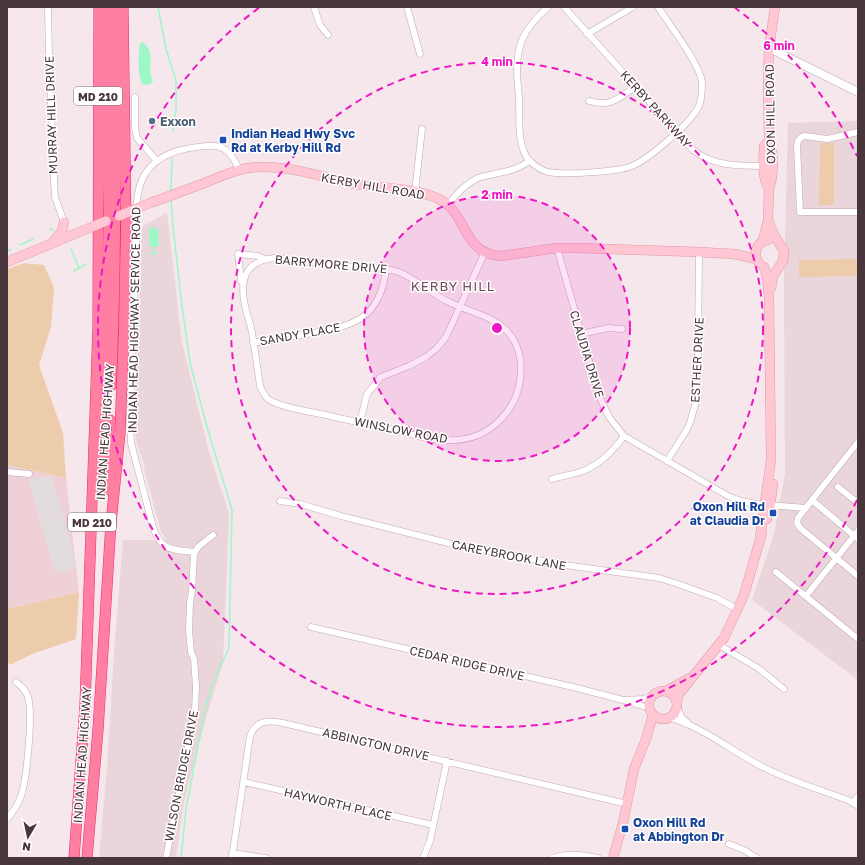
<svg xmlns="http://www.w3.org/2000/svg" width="865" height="865" viewBox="0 0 865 865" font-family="'Golos Text',sans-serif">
<rect width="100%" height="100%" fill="#f5e7eb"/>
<path fill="#e9d5da" d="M858,121V680L752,600L774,534L785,474L784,280L788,123Z
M167,213L182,343L209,452L227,508L229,513L223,662L205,721L184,802L176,858H99L107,768L115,639L123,540H167L161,532L144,469L145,468L141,454H140L137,445L135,429L142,228L144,225Z"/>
<path fill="#efd0d7" d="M7,465L66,478L79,592L7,609Z"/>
<path fill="#edccac" d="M820,143H834V205H819Z
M858,259V276L799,277V260Z
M24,263L44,265L54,288L51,327L39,365L63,433L66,478L7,465V269Z
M79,592L76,639L32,654L10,665L7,661V609Z"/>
<path fill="#e3dcdf" d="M52,476L77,567L55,573L28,479Z"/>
<path fill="#9ef7c6" d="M143,42C158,55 145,66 153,80L152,83L147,85L142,84C138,76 138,53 140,44Z
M151,227L158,229L159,246L157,247L149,246V228Z"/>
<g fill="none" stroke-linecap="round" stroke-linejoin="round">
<path stroke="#9ef7c6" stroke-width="1.5" d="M158,7L166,49L176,80V108L173,132
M171,192L172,158
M171,200L173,227L182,306L190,363L207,427L232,510L229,648L212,685L205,709L186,809L181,858
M50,229L53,230
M20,245L33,239
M71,249L79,268
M7,251L11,249
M154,253V247
M150,254L157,253
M74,271L86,264"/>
<g stroke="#c2a9b0" stroke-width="7">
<path id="minor" d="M48,7L49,57L54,180L55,197L64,222
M314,7L320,25L328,35
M407,7L420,54
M548,7C538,16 527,28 522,40C515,57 517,79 519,97C520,115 516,148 530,161C535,166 541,170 548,172C563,175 618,172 632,166C649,159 691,123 699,106C702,99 702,90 702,82C700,64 669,24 658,7
M564,7L693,150C715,167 740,166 767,166
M587,34L633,7
M135,97V128L137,138L156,160
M589,101C612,107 617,99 635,87
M858,132L827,139L805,136L801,137L798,141L797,146L800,212H858
M415,192L422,129
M448,205C456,194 465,184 478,178C496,172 514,173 529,161
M557,248L599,396L609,417L624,436L728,496L741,501L756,504L806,508
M275,258C301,260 327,265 354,267C368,268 385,267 399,272C418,280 432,295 451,303C468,311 491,316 505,329C521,344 523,366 519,386C516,399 510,410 500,420C467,454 422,437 383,427C364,423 345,420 326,415C312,412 278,407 268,399C264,395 262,391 260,386C257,367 255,347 251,328C250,322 247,316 246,310C239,282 243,261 275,258Z
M243,283L241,281L238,254L258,256L264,259
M581,334L608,328L622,329
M253,343C271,340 289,337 307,334C352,326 380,321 386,269
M360,422L367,394L381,377L409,366L426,357L436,349L446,337L485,252
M858,442L812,500L798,518L797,523L800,528L858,576
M667,461L686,431L690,423L695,405L698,355L699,252
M7,472L29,474
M552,479C561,476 571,475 580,472C599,466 613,451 624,436
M838,487L858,503
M812,500L858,539
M280,501L300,504L341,516L452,544L565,565L659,578L678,584L717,598L737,609
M195,552C173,550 161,551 153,527L131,443L130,418C132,364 134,311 136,257C137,233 132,194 145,174C158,153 183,148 206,146C225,144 232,153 239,170
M776,572L858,639
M806,596L858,531
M311,627L573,687L623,700
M719,645L758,668L784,689
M677,707L682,718L687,722
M649,708L623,700L644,699L651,697
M670,718C699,725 732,751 759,765C787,780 818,789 848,800L858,806
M244,782L433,825
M853,803L858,796
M7,819C13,812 18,805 21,796C27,779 33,713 28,697C26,690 21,686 16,682
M729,844L744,850L757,858
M232,853L266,858
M166,858L195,711L196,686L194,659L191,652L189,630L190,603L192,591L194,554L198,547L213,535
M232,858L250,736C256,720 268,720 283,723L627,804
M423,858L430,841L447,761
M552,858C570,853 581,854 598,858"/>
</g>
<g stroke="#c2a9b0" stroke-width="9">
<path id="tertiary" d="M769,48L858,92"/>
</g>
<g stroke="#e299a9" stroke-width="10">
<path id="secondary" d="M769,141L764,146C764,158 761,177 769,188
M150,203C168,197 185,190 202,184C217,178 231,171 248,168C284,163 320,177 355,184C381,188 423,188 444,202C468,219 464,254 501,256L557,248H578L699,252L734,254L757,259
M768,220L774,235L784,251L783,261L773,276L771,288
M54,241L62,231L64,222
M763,241L768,220L769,188C774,177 774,151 769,141L768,77L769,48L775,7
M7,262L82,231
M759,263C752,253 757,242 768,240
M767,519L770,506L773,484
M760,538L771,460L769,298L767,277L764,267
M649 705a14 14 0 1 1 28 0a14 14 0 1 1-28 0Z
M666,691L690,678
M677,700L679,694L724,638L744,595L762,533
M613,858L623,823L634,769L646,739L653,715"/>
</g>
<g stroke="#ec2b6a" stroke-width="11">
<path id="trunk" d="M111,386C117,259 115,133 115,7
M100,481L104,412L109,221L106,7
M109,490L110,420
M74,858L85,706L98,327L99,7
M87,858L98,730L111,523L120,433L124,328L126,226L123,7"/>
</g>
<use href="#minor" stroke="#fff" stroke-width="6"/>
<use href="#tertiary" stroke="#fff" stroke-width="8"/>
<use href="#secondary" stroke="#ffc7d3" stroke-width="9"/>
<use href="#trunk" stroke="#ff7fa2" stroke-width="10"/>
<g stroke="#e299a9" stroke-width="10" stroke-linecap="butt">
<path id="secondary-bridge" d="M119,216L150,203
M82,231L106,221"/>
</g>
<use href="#secondary-bridge" stroke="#ffc7d3" stroke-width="9"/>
</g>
<circle cx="497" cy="328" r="133" fill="#ed17c4" fill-opacity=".12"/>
<g fill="none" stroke="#ed17c4" stroke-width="2" stroke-dasharray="7 5">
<circle cx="497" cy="328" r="133"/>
<circle cx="497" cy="328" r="266"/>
<path d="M857 500A399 399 0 1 1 260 7M734 7A399 399 0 0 1 857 156"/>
</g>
<circle fill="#5c6f8a" stroke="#fff" stroke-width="1.5" cx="152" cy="121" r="4"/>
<g fill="#1a4fb4" stroke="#fff" stroke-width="1.5">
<rect x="219" y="136" width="8" height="8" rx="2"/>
<rect x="769" y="509" width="8" height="8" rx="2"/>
<rect x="621" y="825" width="8" height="8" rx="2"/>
</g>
<g text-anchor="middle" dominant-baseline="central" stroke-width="3" stroke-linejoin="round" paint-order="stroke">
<g fill="#fff" stroke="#807276" stroke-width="1">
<rect x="74" y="87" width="48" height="18" rx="3"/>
<rect x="68" y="513" width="48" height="18" rx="3"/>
</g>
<g font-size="11" font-weight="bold" fill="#49353c">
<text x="98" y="96">MD 210</text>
<text x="92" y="522">MD 210</text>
</g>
<g font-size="12" fill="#49353c" stroke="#fff">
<text transform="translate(656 109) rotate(48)">KERBY PARKWAY</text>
<text transform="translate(770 114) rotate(-91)">OXON HILL ROAD</text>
<text transform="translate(51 115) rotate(-92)">MURRAY HILL DRIVE</text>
<text transform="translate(373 186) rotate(10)">KERBY HILL ROAD</text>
<text transform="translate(331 264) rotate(5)">BARRYMORE DRIVE</text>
<text transform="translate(134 320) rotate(-89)">INDIAN HEAD HIGHWAY SERVICE ROAD</text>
<text transform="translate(300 334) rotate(-10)">SANDY PLACE</text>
<text transform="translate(587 354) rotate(73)">CLAUDIA DRIVE</text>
<text transform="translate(697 360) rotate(-87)">ESTHER DRIVE</text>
<text transform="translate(401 430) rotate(11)">WINSLOW ROAD</text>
<text transform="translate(105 432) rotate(-86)">INDIAN HEAD HIGHWAY</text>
<text transform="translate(509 555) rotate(11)">CAREYBROOK LANE</text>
<text transform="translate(467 663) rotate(13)">CEDAR RIDGE DRIVE</text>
<text transform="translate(376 744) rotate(13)">ABBINGTON DRIVE</text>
<text transform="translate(82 755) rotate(-86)">INDIAN HEAD HIGHWAY</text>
<text transform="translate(181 776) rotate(-79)">WILSON BRIDGE DRIVE</text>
<text transform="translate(338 804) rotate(13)">HAYWORTH PLACE</text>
</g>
<g font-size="12" font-weight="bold" fill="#4e5e75" stroke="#fff" text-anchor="start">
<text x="160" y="121">Exxon</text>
</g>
<g font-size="12" font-weight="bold" fill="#164399" stroke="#fff" text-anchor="start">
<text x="231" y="133">Indian Head Hwy Svc<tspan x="231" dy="14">Rd at Kerby Hill Rd</tspan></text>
<text x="765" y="506" text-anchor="end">Oxon Hill Rd<tspan x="765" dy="14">at Claudia Dr</tspan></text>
<text x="633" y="822">Oxon Hill Rd<tspan x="633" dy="14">at Abbington Dr</tspan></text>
</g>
<g font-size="13" letter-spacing="1" fill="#6d4b58" stroke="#fff">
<text x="453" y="286">KERBY HILL</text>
</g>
</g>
<circle cx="497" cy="328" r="6" fill="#ed17c4" stroke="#fff" stroke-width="2"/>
<g font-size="12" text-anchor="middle" font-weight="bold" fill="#ed17c4" stroke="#fff" stroke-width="3" stroke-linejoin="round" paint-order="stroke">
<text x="779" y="50">6 min</text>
<text x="497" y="66">4 min</text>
<text x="497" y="199">2 min</text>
</g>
<rect width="865" height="865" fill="none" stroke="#49353c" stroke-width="16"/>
<g transform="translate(28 837) rotate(189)" stroke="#ffffff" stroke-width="3" paint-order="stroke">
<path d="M0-3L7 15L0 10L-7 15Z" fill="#49353c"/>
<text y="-6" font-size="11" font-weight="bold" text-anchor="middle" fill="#49353c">N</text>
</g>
</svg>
